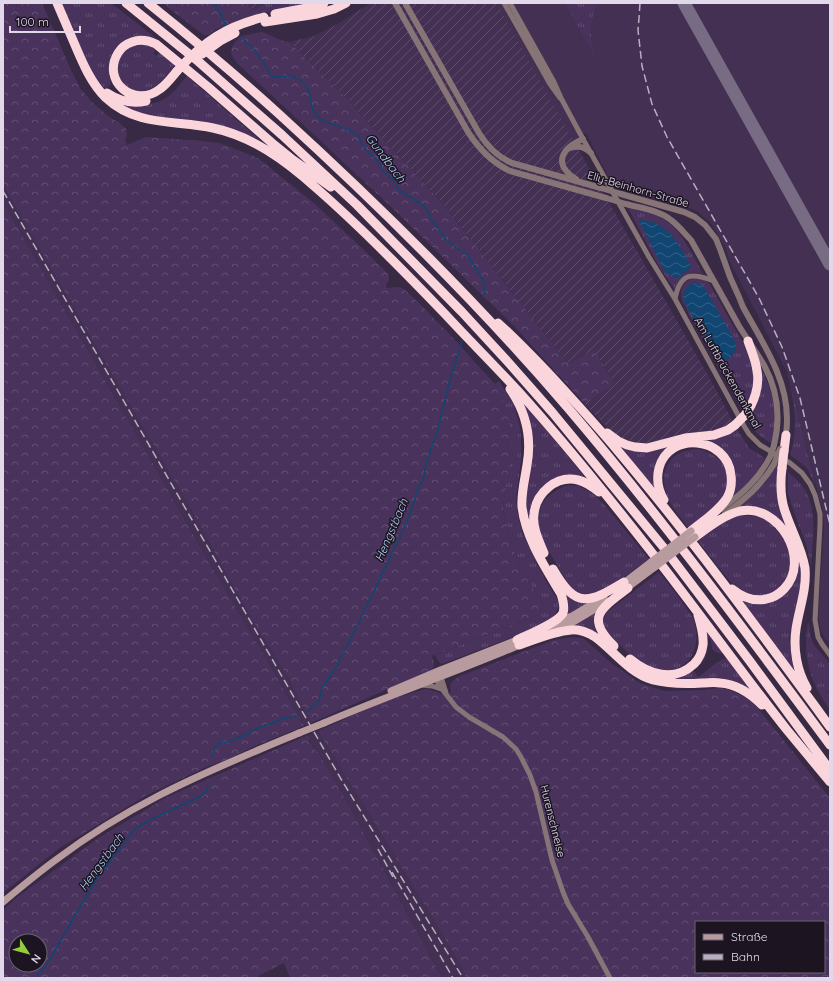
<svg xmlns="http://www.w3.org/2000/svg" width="833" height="981" viewBox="0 0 833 981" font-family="Quicksand,sans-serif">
<defs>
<pattern id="industrial-furrows" width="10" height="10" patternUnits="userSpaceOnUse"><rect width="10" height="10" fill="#433052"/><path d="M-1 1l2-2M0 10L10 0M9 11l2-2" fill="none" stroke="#5e4d6b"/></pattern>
<pattern id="grass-tufts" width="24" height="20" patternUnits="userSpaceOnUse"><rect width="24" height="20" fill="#49325c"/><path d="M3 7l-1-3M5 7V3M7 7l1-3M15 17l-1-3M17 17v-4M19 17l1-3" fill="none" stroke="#634f74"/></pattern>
<pattern id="forest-crowns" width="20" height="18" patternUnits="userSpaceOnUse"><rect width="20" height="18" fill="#49325c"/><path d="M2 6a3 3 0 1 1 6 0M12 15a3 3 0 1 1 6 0" fill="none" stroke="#634f74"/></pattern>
<pattern id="water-waves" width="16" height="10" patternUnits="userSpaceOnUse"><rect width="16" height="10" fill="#114672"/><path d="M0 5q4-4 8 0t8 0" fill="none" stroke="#336086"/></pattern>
</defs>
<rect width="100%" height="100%" fill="#382944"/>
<path fill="#433052" d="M410,3H830V643L826,640L821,632L818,616L824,526L822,509L791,385L787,372L730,262L726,249L711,223L695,210L613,186L586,133L568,143Z
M3,185L130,405L188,504L251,618L289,679L311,723L304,726L272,669L213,569L122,410L3,202Z
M318,731L449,945L467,978H442L343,795L318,752L315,750L309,740V737L308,735Z"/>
<path fill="url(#industrial-furrows)" d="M245,3H266L254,10Z
M371,3H497L573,140L598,183L713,384L733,422L727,426L715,430L655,443H637L622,439L611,432L584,403L615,385L594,350L568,364L447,209L345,97L289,42L314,36L326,30L339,23Z"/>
<path fill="url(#grass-tufts)" d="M62,3H111L156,38C123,30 102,50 111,84L105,89L92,73Z
M266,3H308L269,13L267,12L253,15L235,22L238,16L254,10Z
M565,3H598C589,20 589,38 595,57Z
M139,44L148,45L156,49L153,53L157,56L160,52L174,64C172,71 166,77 161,81C126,115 95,56 139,44Z
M187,76L265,145L239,133L150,118L122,107L124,105C142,105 159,106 172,93C178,88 182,81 187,76Z
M628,208C637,211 647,212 655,215C680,224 691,253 703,274C689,269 678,276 675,290L657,263Z
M695,278L703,279L709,283L749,354L753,369L754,382L751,397L743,412L683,303C679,291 681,281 695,278Z
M761,368C774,394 779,416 771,443C760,437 753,430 747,419C761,401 763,391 761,368Z
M787,372L791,385L816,487L809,472L806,467L790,455C792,449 793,442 794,436C797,415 792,393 787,372Z
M499,381L513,403L519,423L521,435V459L516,501L518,516L523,535L543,576L558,601V608L556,613L552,618L526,632L442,664L439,662L435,655L538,615L544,605L520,569L505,521L503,506L506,483L503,402L495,384Z
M518,395L586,479L564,476L556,478L548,483L529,521L527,509V492L530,472Z
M737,429L749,448L765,458L759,469L752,479L732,498C742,471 734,457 711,443L710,440L721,438Z
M617,443L672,444L658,461L660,498Z
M697,449L703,450L713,455L720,460L725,466L728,475V486L719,504L689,529C684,521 677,514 672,506C661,488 659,462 682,452C687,450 692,450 697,449Z
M776,465L778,466L776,480L777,499L798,554L801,570L799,598L795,613L789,638L792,659L795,672L793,673L738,596L773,600L798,567L773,517L735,510L758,490L766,482Z
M788,472C794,477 800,482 805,490C818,511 812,544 811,567L807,547L793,509L788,493Z
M567,485L578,486L592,493L603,503L649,559C632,571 606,593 585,594C578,594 572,589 568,583C564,579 561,573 559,568C551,555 542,541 539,526C538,522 538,515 539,511C543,498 555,490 567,485Z
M743,515L762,517L772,524L785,540L790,552L791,565L789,575L779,590L770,594L758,596L745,592L737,588L729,580L698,541L721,524L733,517Z
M659,572C668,584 678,595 686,608C688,611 691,615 693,618C697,628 698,641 694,651C691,658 687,663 680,667C660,679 636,661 622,647C614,640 605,632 602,621L607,612Z
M557,582L589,602L563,617Z
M597,613C591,625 594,628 601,638L568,628Z
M808,623H809L810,635L814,645L830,664V691H826L830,693V710C810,683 802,656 808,623Z
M704,626L724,652C718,654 716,653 712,649L711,640L706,634Z
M707,644C706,660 705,661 693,670L698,677C706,672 719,658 729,658L756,695L747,688L678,681L642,671L684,675Z"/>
<path fill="url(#forest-crowns)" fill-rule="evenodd" d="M3,3H42L71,70L80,88L92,102L107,115L121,124L126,129L127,136L125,139L127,145L146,137L203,141L220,143L258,158L315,204L363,249L388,274L389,280L386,285L387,288L399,287L404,289L423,307L457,342L472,359L495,384L503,402L510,427L512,447L503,506L505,521L520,569L544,605L538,615L432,656L434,663V666L431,670L311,723L289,679L251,618L188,504L130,405L3,185Z
M162,3H245L254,10L238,16L235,22L214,30L209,35H204Z
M262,32C272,35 279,41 289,42L345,97L447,209L568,364L594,350L615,385L584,403L514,326L384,200L237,63C227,52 231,45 241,36Z
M3,202L122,410L213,569L272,669L304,726L257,745L226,760L206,767L145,796L61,847L3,893Z
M572,637L583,638L611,663L640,683L664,691L703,690L719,688L730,690L743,696L753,703L761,712L830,798V978H467L449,945L318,731L383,702L415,692L426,689L438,692L444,695L451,692C449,682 452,681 460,676L554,640ZM696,922H824V972H696Z
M308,735L309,737V741L315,750L318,752L343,795L442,978H290L284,963L258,976V978H3V910L16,898L100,837L167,797ZM16,941H40V965H16Z"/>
<path fill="url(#water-waves)" d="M640,220C669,222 678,243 691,266C689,271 681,274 677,279L665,272L639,221Z
M699,283L704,287L736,343C737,353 731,358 723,362L721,358L712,350L683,300C684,288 687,284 699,283Z"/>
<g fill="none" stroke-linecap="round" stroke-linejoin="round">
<path stroke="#114672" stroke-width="1.5" d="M213,3C219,11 224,16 225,26
M241,36C250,45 260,55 266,67C268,71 269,74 273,76C278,78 281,77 285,76C291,76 298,78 303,82C311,89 309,101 313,110C319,122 333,124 344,128C349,130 354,132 358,135L362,144L367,151L377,160L381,167L384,172L393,179L399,190L424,206L429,213L431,219L441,232L446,240L463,252L468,256L482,278L485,284V289L483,297
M306,712L314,706L319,701L322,688L335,669L358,624L389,560L407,521L415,499L417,489L421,483L425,473V468L431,449L437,432L448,387L462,341
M212,756L215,747L219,743L228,742L247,734L256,729L282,719L299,715
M36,978L48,962L96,880L136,828L150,820L203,795L207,790L208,786"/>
<path stroke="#786c84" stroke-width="13" d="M684,3L830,264"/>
<path stroke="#877477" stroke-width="5" d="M504,3L550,84L560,98
M510,3L554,82L562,100L583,139L649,257L675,299L744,426L749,434L760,445L790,463L802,473L810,484L815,495L820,514V525L815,620L818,637L822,644L830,655
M675,299C680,273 691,272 714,281
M440,674L442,680L446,693
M437,675L438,684L456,707L469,717L503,737L516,749L521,757L530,775L536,792L552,860L563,892L568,904L588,937L610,978
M421,685L432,686L441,689"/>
<path stroke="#877477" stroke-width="6" d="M395,3L468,132C479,149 493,163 510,171L606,198
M405,3L479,133C487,146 498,157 512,163L601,188
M570,148C579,145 584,147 591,153
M576,179C552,164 562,148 583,139
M621,194L684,212L695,217L705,225L709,230L716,239L720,249L730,277L739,297L743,307C762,342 787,377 787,419C787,425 787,431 785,437
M626,204C640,208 659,210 671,220C679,226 684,233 691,240C707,269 723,297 739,326C747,339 756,352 764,365C778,391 781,417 774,445
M721,509C742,494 760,478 771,455
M725,514C745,499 761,486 774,464"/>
<path stroke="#b89b9f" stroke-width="7" d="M621,585L651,562
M623,591L655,567
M555,623L572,616L604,597
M552,631L575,621L607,602
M391,691L438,671L522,638
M324,723C389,695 457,672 522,644
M3,902C21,887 39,872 57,859C89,835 123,814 158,796C204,772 251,753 299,733"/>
<path stroke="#fad5db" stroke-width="9" d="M57,3C63,17 69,31 75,45C83,64 91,83 106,98C137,127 176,120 213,128C252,136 286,161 315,187C361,227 403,270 445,314C469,340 495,366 519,392C566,444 610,499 653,554C698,611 741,672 787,730C801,747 816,765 830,782
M126,3L199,62L282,135L357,205L462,312L508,362L552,412L664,548L749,660L830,770
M148,3C193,39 237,76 280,115C381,207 479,304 568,408C661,517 745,631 830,745
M275,14L307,8L324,3
M265,22L317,14L334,9L346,3
M177,71C172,77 167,84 160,89C134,109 101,81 118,53C121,48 126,44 132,42C140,39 148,40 156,44L208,87L272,143L293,160L331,187
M107,93C119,101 132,104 146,101
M498,323C518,341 536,360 554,379C576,403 597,426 618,451C688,534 753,622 817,709L830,727
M510,389C526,412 532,437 527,465C525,479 521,493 522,507C526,539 545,567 561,594C563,600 565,607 563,613C558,623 527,635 517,640
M745,415C754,403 760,386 757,371C756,361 751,350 748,341
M607,433L618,441L627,445L635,447L647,448L685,438L714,435L728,430L735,425
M784,451L786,435
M782,468C780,484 780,499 786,514C792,532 802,549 805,568C807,589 799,609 796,629C793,649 797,671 807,688
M664,500C658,490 656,480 659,468C669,431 727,436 731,475C732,483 731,491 727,498C718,512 703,521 691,531
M695,537C709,527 724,515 740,511C779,503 812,560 784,589C779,594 773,598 766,599C753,602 742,597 732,589
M544,553C539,541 532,527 534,514C536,493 556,475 578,480C586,482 593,487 599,492
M553,569C576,610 589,603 624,582
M519,645C533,640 556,631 571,630C579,629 587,632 595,637C614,651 629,673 653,680C669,684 686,684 702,683C708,683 714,682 720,683C736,684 751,694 762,705
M614,646C584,617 602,608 628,588
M630,659C648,674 674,683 694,664C699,659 702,653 703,645C704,636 701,625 698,615"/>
<path stroke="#b9afc3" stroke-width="1.5" stroke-dasharray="8 4" stroke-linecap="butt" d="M640,3L639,18L638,30L642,66L652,104L667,137L759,298L782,347L800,398L830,525
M3,191L341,779L463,978
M378,849L393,877
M392,872L453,978"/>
<path stroke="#877477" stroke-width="6" d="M601,188L621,194
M606,198L626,204
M771,455L774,445
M774,464L780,449"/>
<path stroke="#b89b9f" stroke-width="7" d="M651,562L691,531
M655,567L695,537
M299,733L324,723"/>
<path stroke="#fad5db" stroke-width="9" d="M202,54L220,41L235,33
M177,71C204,41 225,27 264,17
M735,425L745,415
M782,468L784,451"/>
</g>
<g text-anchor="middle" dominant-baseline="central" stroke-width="3" stroke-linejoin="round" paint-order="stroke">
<g font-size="11" fill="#e1d8ea" stroke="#1c1521">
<text transform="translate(638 189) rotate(16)">Elly-Beinhorn-Straße</text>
<text transform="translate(728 373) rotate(61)">Am Luftbrückendenkmal</text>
<text transform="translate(553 821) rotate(76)">Hurenschneise</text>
</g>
<g font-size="12" font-style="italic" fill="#accdee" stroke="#1c1521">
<text transform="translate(386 158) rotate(53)">Gundbach</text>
<text transform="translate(391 530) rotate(-67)">Hengstbach</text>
<text transform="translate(101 862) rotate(-54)">Hengstbach</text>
</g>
</g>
<rect width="833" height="981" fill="none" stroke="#e1d8ea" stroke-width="8"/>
<rect x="695" y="921" width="130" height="52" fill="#1c1521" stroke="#6b6371"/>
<rect x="703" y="934" width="20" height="6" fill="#b89b9f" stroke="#6b6371"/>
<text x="731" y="941" font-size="12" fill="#e1d8ea">Straße</text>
<rect x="703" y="954" width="20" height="6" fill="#b9afc3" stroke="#6b6371"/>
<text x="731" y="961" font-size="12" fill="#e1d8ea">Bahn</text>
<g transform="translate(28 953) rotate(126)"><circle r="19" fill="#1c1521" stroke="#6b6371"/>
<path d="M0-3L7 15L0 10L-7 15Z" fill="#95cc3b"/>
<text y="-6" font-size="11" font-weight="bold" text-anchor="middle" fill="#e1d8ea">N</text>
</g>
<path d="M10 26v6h70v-6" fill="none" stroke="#e1d8ea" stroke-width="2"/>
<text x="16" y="26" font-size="12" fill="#e1d8ea" stroke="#1c1521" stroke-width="3" paint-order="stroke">100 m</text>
</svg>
